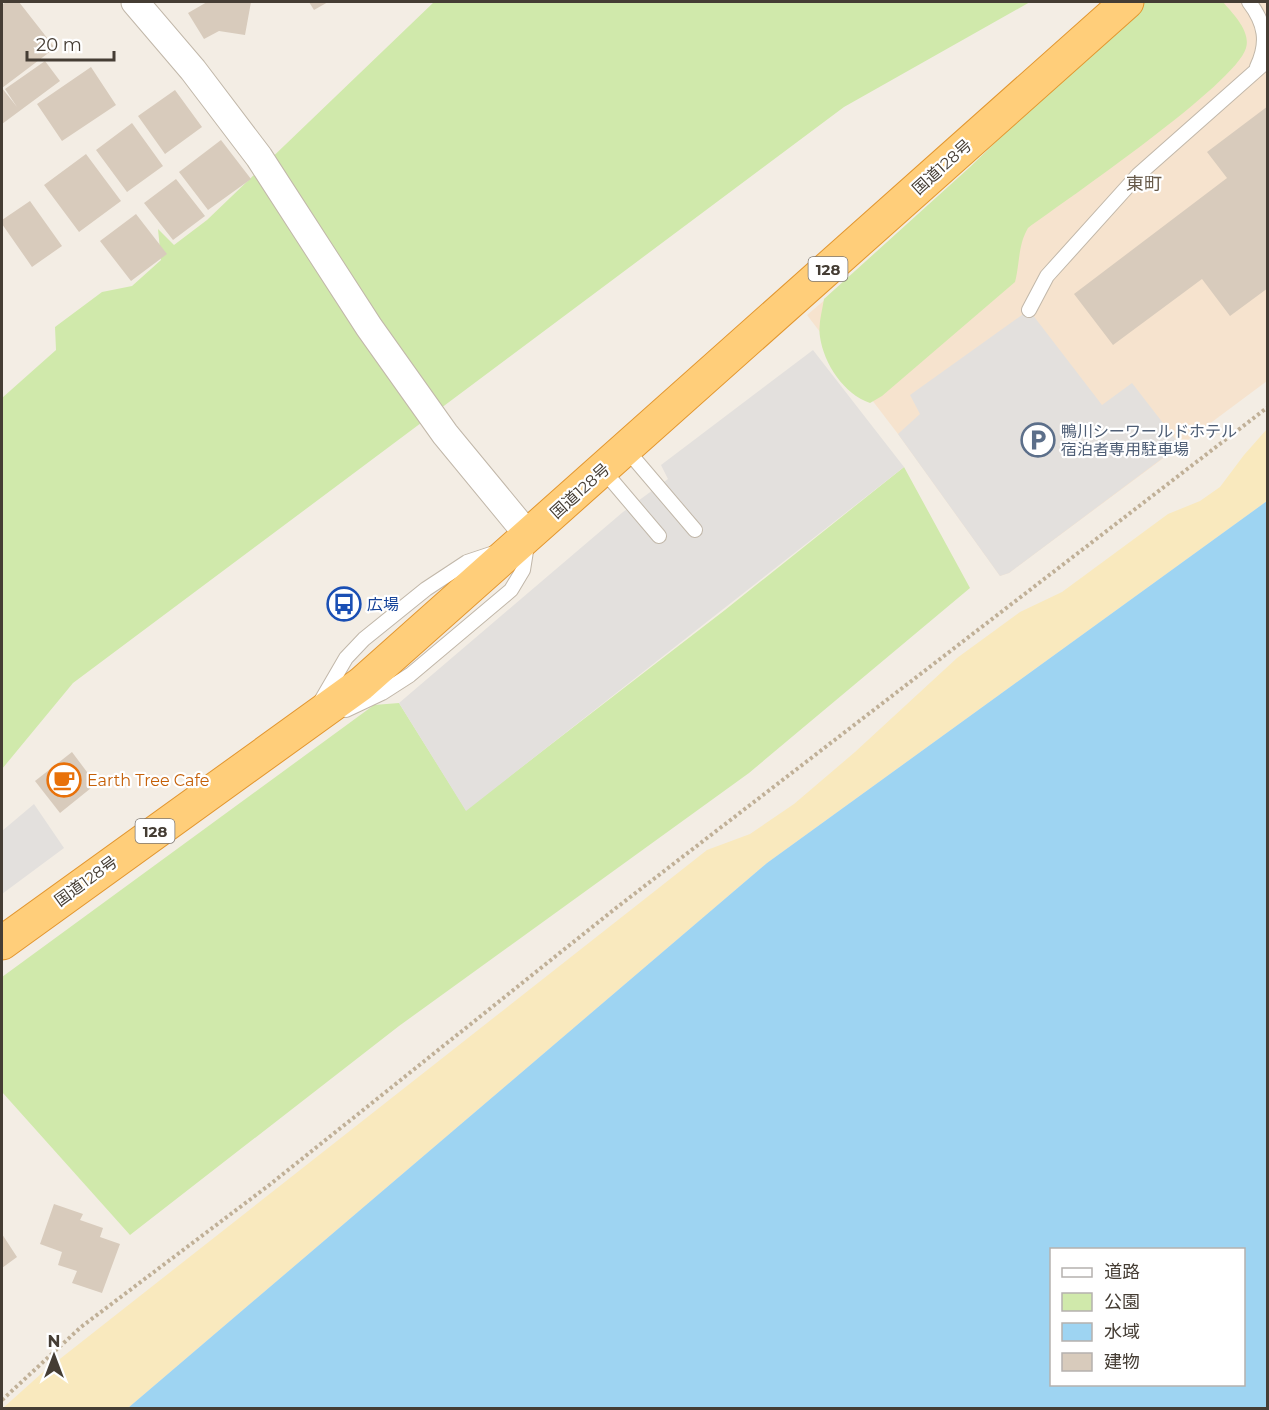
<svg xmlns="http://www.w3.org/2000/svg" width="1269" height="1410" viewBox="0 0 1269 1410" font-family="Montserrat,'Noto Sans JP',sans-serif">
<rect width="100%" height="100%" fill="#f3ede4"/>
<path fill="#f6e3ce" d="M1178,2H1267V381L1009,573L1000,576L898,434L807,315Z"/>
<path fill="#d0e9ab" d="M434,2H1030L844,107L73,683L2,769V398L56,350L55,327L102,292L132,286L161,260L158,229L174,245L207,220Z
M1140,2H1223C1233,14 1251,31 1246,48C1236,84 1066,200 1028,228C1018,245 1020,262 1015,282L882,396L870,403C844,394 824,364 820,337C818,324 822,312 824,299L970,167Z
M904,467L970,588L749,773L399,1026L130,1235L2,1092V977L374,705L399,703L466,810L725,610Z"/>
<path fill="#f9e9be" d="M1267,429V501L767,863L128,1408H3L42,1373L707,850L750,834L794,804L855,752L957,658L1020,612L1062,592L1168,514L1200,501L1220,487L1244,455Z"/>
<path fill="#e3e0dd" d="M1029,310L1102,405L1132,383L1180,445L1009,573L1000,576L898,434L920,414L910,395Z
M813,350L904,467L466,811L399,703L623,512L668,479L661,465Z
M34,804L64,848L2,894V831Z"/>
<path fill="#9ed4f2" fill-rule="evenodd" d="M1267,501V1408H128L767,863ZM1052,1250H1244V1384H1052Z"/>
<path fill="#d8cbbc" d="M6,2H19L55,48L2,88L17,107L5,89L45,61L60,81L2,124V5Z
M207,2H251L245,35L219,31L204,39L188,13Z
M309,2H328L314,10Z
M91,67L116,105L62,141L37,104Z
M175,90L202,127L165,154L138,116Z
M1268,106V288L1230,316L1202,279L1113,345L1074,294L1227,178L1207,152Z
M132,123L163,166L127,192L96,150Z
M221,140L251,179L208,210L179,172Z
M86,154L121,201L79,232L44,185Z
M176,179L205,216L173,240L144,203Z
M30,201L62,246L32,267L2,224V220Z
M136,214L167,254L131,281L100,241Z
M72,752L96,784L60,813L35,781Z
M54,1204L83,1214L80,1220L103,1228L100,1237L120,1244L102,1293L72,1283L77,1271L58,1265L62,1252L40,1244Z
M2,1234L17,1257L2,1268Z"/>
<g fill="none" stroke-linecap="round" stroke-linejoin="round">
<g stroke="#c1b7a9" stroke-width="16">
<path id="service" d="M1249,2C1265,23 1269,42 1257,67
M1029,310L1047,276L1138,175L1268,60
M626,449L695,530
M603,470L659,536
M321,701L346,658L364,639L426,589L467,562L494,553
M346,710L382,693L410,675L511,590L523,570L527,545"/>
</g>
<g stroke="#c1b7a9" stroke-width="29">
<path id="minor" d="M135,2L193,70L259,157L369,327L445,434L529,536"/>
</g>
<g stroke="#e2962f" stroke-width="35">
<path id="trunk" d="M2,943L361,684L1127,2"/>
</g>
<path stroke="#c0b097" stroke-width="4" stroke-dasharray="3 3" stroke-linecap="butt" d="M2,1400L81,1327L268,1186L616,908L1268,407"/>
<use href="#service" stroke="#fff" stroke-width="14"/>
<use href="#minor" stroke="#fff" stroke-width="27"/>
<use href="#trunk" stroke="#ffce7a" stroke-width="33"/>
</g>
<defs>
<g id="parking-ring" transform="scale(1.725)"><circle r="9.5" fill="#fff" stroke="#5c6f8a" stroke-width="1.5"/><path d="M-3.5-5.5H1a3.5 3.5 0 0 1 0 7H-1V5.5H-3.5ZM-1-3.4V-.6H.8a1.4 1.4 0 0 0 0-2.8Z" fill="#5c6f8a"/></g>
<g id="bus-ring" transform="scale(1.725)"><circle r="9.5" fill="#fff" stroke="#1a4fb4" stroke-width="1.5"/><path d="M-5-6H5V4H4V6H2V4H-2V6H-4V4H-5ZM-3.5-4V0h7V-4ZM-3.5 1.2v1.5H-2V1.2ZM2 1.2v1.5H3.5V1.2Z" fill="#1a4fb4"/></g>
<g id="cafe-ring" transform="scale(1.725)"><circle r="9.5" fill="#fff" stroke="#e8710a" stroke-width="1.5"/><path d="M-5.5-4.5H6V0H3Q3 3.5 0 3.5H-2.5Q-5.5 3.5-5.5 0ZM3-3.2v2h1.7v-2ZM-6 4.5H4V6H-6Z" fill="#e8710a"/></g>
</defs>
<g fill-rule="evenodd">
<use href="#parking-ring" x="1038" y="440"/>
<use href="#bus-ring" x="344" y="604"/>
<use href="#cafe-ring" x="64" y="780"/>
</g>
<g text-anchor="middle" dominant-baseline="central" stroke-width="4.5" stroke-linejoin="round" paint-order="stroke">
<g fill="#fff" stroke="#7d7771" stroke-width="1.5">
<rect x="808.5" y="257" width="39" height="24" rx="4.5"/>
<rect x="135.5" y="819" width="39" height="24" rx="4.5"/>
</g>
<g font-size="15" font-weight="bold" fill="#453d34">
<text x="828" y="269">128</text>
<text x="155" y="831">128</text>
</g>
<g font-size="16" fill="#453d34" stroke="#fff">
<text transform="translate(942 167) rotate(-42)">国道128号</text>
<text transform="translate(580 491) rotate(-42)">国道128号</text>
<text transform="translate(86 881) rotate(-36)">国道128号</text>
</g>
<g font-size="16" fill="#4e5e75" stroke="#fff" text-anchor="start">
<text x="1061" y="431">鴨川シーワールドホテル<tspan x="1061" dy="18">宿泊者専用駐車場</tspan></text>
</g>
<g font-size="16" fill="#164399" stroke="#fff" text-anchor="start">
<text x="367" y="604">広場</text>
</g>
<g font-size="16" fill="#c56008" stroke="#fff" text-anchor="start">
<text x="87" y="780">Earth Tree Cafe</text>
</g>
<g font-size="18" fill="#685b4b" stroke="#fff">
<text x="1144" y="184">東町</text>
</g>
</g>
<rect width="1269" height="1410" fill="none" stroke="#453d34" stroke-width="6"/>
<rect x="1050" y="1248" width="195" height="138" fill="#ffffff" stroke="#b5b1ae" stroke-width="1.5"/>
<rect x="1062" y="1268" width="30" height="9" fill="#ffffff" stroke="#b5b1ae" stroke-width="1.5"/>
<text x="1104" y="1278" font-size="18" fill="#453d34">道路</text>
<rect x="1062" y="1293" width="30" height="18" fill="#d0e9ab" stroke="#b5b1ae" stroke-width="1.5"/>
<text x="1104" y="1308" font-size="18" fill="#453d34">公園</text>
<rect x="1062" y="1323" width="30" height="18" fill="#9ed4f2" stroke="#b5b1ae" stroke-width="1.5"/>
<text x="1104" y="1338" font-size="18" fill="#453d34">水域</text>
<rect x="1062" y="1353" width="30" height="18" fill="#d8cbbc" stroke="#b5b1ae" stroke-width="1.5"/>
<text x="1104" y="1368" font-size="18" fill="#453d34">建物</text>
<g transform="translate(54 1356)" stroke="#ffffff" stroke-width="4.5" paint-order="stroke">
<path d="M0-4.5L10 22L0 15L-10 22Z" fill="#453d34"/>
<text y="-9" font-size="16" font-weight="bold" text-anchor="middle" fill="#453d34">N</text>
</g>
<path d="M27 51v9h87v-9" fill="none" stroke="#453d34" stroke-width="3"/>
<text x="36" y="51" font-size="18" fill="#453d34" stroke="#ffffff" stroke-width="4.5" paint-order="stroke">20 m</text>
</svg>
